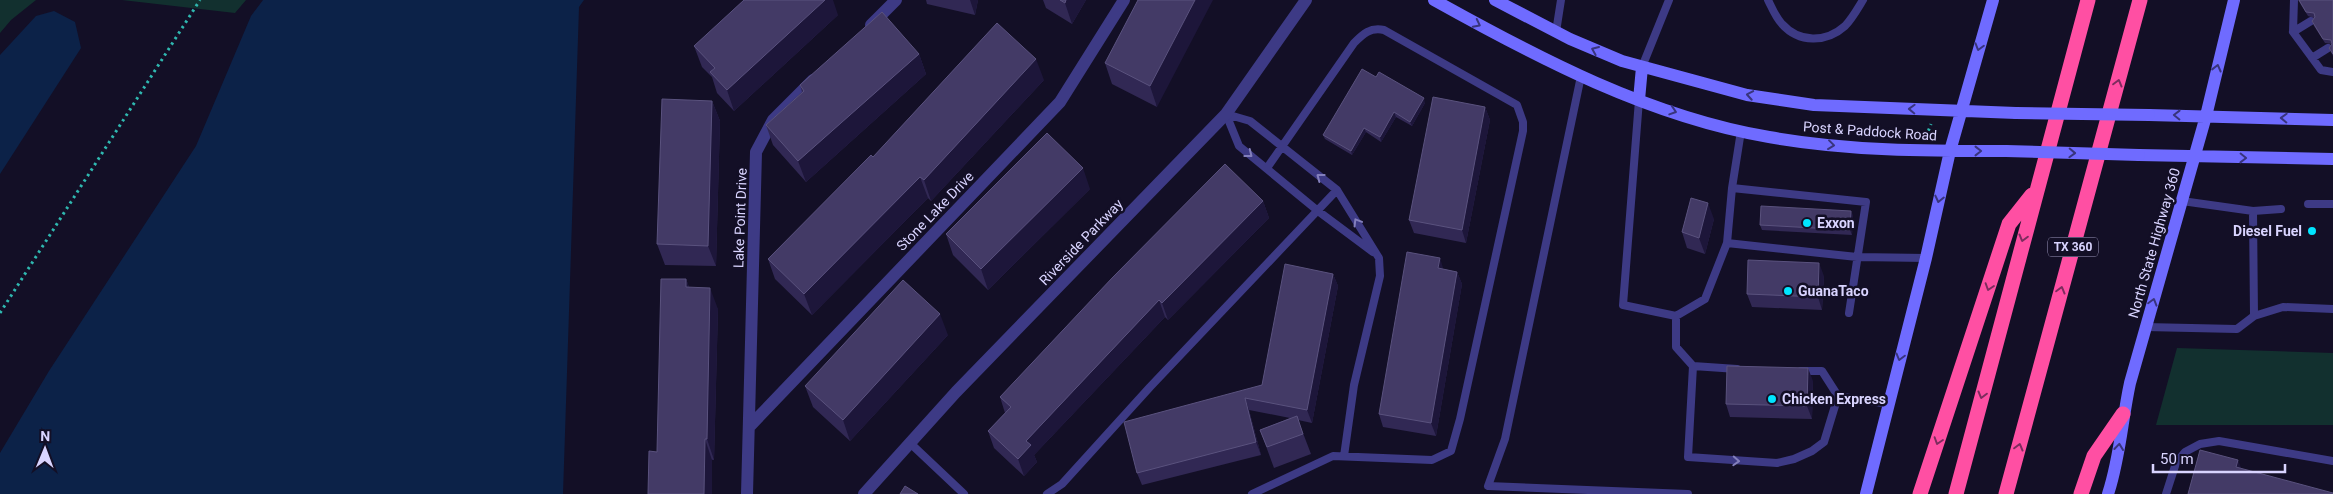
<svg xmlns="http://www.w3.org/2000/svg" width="2333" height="494" viewBox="0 0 2333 494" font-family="Roboto,sans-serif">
<rect width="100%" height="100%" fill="#130f26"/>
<path fill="#12302f" d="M0,0H36L11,20L0,33Z
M122,0H246L235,13Z
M2177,348L2333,353V425H2156Z"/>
<path fill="#0c2248" d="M263,0H584L579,7L563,494H0V453L49,371L196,146L251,16Z
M54,11L75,22L81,48L0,174V55L36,16Z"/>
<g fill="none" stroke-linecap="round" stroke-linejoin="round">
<path stroke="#2fb8b0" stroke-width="3" stroke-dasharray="2.5 4" stroke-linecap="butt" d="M1926,137L1931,124
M0,313L200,0"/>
<path stroke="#3d3a85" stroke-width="8" d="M1768,0C1772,8 1776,18 1782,24C1799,43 1826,43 1845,26C1852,19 1858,8 1863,0
M2294,0L2293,32L2321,70L2333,72
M1556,32L1561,0
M2293,32L2311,21
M2312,58L2328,48
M1642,67L1669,0
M1581,76L1505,439L1488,486L1688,494
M1639,100L1623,305L1676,316V347L1693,366L1737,369
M1226,114L1250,121L1337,190L1379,258L1380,276L1354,385L1344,456
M1226,114L1239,146L1318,211L1373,252
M1732,188L1866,202L1849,313
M2182,201L2253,211L2254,316
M2308,204H2333
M2253,211L2281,209
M1727,243L1857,257L1926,258
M1676,316L1705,299L1727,243L1732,188L1741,131
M2145,327L2237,329L2254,316L2283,307L2333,309
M1693,366L1688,457L1777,463L1794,459L1812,451L1824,442L1838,396
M1801,371H1822L1838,396L1888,404
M910,443L964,494
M1047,494L1062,484L1150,387L1337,190
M1252,494L1333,456L1432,460L1451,451L1460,419L1523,131V122L1517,105L1384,30C1370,27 1363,34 1354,43L1267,168
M2166,494L2176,463L2185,452L2200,444L2219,441L2333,461"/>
<path stroke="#3d3a85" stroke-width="12" d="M871,25L896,0
M749,427L1060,102L1124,0
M747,494L756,152L773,120L813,80
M864,494L956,392L1226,114L1306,0"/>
<path stroke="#6f6bff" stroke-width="12" d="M1434,0C1538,58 1650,117 1769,137C1847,151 1927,151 2006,151
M1495,0L1570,39L1622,61L1747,95L1814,105L2016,113
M1639,100L1642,67
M2149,115L2333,120
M2139,155L2333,159
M1866,494L1926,258L1950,151L1993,0
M2108,494C2120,458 2122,420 2130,383L2206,116L2234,0"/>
<path stroke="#ff4fa3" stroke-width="15" d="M1920,494L2009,224L2032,195
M1956,494L2088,0
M2006,494L2140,0
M2081,494L2094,456L2123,414"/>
<path stroke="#6f6bff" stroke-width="12" d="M2016,113L2149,115
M2006,151L2139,155"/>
</g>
<path fill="#312854" d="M926,0H978L975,15L927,4Z
M1043,0H1086L1072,24L1046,8Z
M1138,0L1157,107L1112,84L1105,63Z
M2298,0H2333V56L2329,48L2332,44L2325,43L2314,26L2312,21L2314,18L2308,16Z
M838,15L734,111L717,93L712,77L702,67L694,46Z
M919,54L926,74L806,182L773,145L766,125L802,92L800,85Z
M1376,77L1425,103L1412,126L1396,117L1381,142L1366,132L1352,155L1325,139L1323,135Z
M1044,80L931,201L928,198L812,315L775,279L768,259L873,157Z
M712,101L720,121L716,266L665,265L657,244Z
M1485,107L1490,120L1466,243L1414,233L1409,220Z
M1090,189L988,290L953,255L946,234Z
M1263,201L1269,218L1168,320L1165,317L1034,455L1037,462L1024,476L994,448L988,431L1005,413L1000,397Z
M1853,215L1852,235L1762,230L1760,225Z
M1714,219L1705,254L1687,248L1682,232Z
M1444,269L1457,272L1462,284L1436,436L1383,427L1379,414Z
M1333,274L1338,286L1312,423L1298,420L1311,454L1274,468L1260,430L1290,418L1249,410L1261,455L1142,485L1137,473L1262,385Z
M1824,276L1822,310L1752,307L1747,294Z
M686,279L689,287L718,309L714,460L657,452Z
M948,335L850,441L813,407L805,386Z
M1813,381L1812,419L1730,417L1726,404Z"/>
<path fill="#1d163a" d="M825,0H833L838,15L734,111L727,90Z
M970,0H978L975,15Z
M1066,0H1086L1072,24L1065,3Z
M1195,0H1213L1157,107L1150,86Z
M919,54L926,74L806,182L798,161Z
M1036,59L1044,80L931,201L924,180Z
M1424,98L1425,103L1412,126L1410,122Z
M712,101L720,121L716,266L708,246Z
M1485,107L1490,120L1466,243L1462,230Z
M1394,112L1396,117L1381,142L1380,137Z
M1364,128L1366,132L1352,155L1351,151Z
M1083,168L1090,189L988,290L981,269Z
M920,177L928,198L812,315L804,294Z
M1263,201L1269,218L1168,320L1162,303Z
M1708,203L1714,219L1705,254L1699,238Z
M1851,211L1853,215L1852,235L1850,230Z
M1440,258L1444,271L1438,268Z
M1819,263L1824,276L1822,310L1818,297Z
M1457,272L1462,284L1436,436L1431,423Z
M1333,274L1338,286L1312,423L1307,410Z
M686,279L694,300L686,287Z
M710,288L718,309L714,460L707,439Z
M1159,300L1165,317L1034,455L1037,462L1024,476L1018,459L1026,441Z
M940,314L948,335L850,441L843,420Z
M1808,368L1813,381L1812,419L1807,406Z
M1245,398L1249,410L1261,455L1256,442Z
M705,439L712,460V494H704Z
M2238,460L2243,473L2236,467Z"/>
<path fill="#433a66" stroke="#5a527e" d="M744,0H825L727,90L710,72L715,68L694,46Z
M1060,0H1066L1065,3Z
M1138,0H1195L1150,86L1105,63Z
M2299,0H2333V54L2329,48L2332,44L2331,40L2323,39L2312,21L2315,17L2314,13L2306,12Z
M882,12L919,54L798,161L766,125L804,91L800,85Z
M997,23L1036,59L924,180L920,177L804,294L768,259L871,155L873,157Z
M1362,69L1376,77L1379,72L1424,98L1410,122L1394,112L1380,137L1364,128L1351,151L1323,135Z
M1433,97L1485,107L1462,230L1409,220Z
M662,99L712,101L708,246L657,244Z
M1047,133L1083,168L981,269L946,234Z
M1225,164L1263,201L1162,303L1159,300L1026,441L1031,445L1018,459L988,431L1011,407L1000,397L1113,277Z
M1691,198L1708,203L1699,238L1682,232Z
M1761,206L1851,211L1850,230L1760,225Z
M1407,252L1440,258L1438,268L1457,272L1431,423L1379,414Z
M1748,260L1819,263L1818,297L1747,294Z
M1285,264L1333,274L1307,410L1245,398L1256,442L1137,473L1124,422L1262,385Z
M661,279H686V287L710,288L707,439H705L704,494H648L649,451L657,452Z
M903,280L940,314L843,420L805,386Z
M1727,366L1808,368L1807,406L1726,404Z
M1297,416L1303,434L1267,447L1260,430Z
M2200,450L2238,460L2236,467L2333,493V494H2188Z
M905,486L918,494H900Z"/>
<defs><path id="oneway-chevron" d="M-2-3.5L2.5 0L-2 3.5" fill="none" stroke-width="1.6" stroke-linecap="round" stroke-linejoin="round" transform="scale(1.25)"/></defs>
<g stroke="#38347d">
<use href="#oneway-chevron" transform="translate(1477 24) rotate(27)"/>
<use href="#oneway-chevron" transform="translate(1979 47) rotate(106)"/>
<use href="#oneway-chevron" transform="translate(1595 50) rotate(-157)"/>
<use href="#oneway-chevron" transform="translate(2217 68) rotate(-76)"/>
<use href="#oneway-chevron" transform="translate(1750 95) rotate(-170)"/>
<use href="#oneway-chevron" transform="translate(1912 109) rotate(-178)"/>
<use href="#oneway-chevron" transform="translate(1673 111) rotate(18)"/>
<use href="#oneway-chevron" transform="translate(2177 115) rotate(-179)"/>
<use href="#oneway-chevron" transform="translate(2284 118) rotate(-178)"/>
<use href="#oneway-chevron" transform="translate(1831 145) rotate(7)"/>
<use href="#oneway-chevron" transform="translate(1978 151)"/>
<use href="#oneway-chevron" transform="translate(2072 153) rotate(2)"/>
<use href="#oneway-chevron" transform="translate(2243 158) rotate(1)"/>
<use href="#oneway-chevron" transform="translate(1939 199) rotate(103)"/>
<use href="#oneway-chevron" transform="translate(2153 302) rotate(-74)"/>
<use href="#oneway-chevron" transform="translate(1900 357) rotate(105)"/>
<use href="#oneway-chevron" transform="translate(2119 447) rotate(-84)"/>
</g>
<g stroke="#7d2c5e">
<use href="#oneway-chevron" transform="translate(2118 83) rotate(-75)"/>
<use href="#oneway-chevron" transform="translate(2023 238) rotate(105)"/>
<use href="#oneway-chevron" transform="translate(1989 287) rotate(108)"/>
<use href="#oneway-chevron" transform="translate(2061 290) rotate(-75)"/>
<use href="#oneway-chevron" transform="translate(1982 395) rotate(105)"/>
<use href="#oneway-chevron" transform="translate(1938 441) rotate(108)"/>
<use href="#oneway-chevron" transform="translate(2019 447) rotate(-75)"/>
</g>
<g stroke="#837fbc">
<use href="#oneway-chevron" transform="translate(1249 154) rotate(38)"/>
<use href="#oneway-chevron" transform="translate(1320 177) rotate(-143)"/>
<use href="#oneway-chevron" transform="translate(1357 222) rotate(-121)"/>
<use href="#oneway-chevron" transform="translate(1736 461) rotate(3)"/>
</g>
<g fill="#00e5ff" stroke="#130f26" stroke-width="2">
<circle cx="1807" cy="223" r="5"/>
<circle cx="2312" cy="231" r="5"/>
<circle cx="1788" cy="291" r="5"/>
<circle cx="1772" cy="399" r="5"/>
</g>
<g text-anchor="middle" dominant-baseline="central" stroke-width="5" stroke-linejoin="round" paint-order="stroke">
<rect fill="#130f26" stroke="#9e99be" stroke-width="1" x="2048" y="237.5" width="50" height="19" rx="4"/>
<g font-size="12" font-weight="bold" fill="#d9d4ff">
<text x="2073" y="247">TX 360</text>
</g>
<g font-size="14" fill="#d9d4ff" stroke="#130f26">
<text transform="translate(1870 131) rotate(4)">Post &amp; Paddock Road</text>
<text transform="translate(935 211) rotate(-46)">Stone Lake Drive</text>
<text transform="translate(740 218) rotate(-88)">Lake Point Drive</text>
<text transform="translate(1081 242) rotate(-46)">Riverside Parkway</text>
<text transform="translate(2154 243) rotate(-74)">North State Highway 360</text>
</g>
<g font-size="14" font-weight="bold" fill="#d9d4ff" stroke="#130f26" text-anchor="start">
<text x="1817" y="223">Exxon</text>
<text x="2302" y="231" text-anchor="end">Diesel Fuel</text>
<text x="1798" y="291">GuanaTaco</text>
<text x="1782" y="399">Chicken Express</text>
</g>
</g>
<g transform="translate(45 449) rotate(1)" stroke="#130f26" stroke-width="4" paint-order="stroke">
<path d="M0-4L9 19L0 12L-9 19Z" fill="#d9d4ff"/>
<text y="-8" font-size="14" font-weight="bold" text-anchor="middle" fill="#d9d4ff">N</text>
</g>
<path d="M2153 464v8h132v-8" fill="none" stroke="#d9d4ff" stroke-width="2.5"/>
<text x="2160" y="464" font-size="15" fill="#d9d4ff" stroke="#130f26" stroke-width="4" paint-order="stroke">50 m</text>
</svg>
